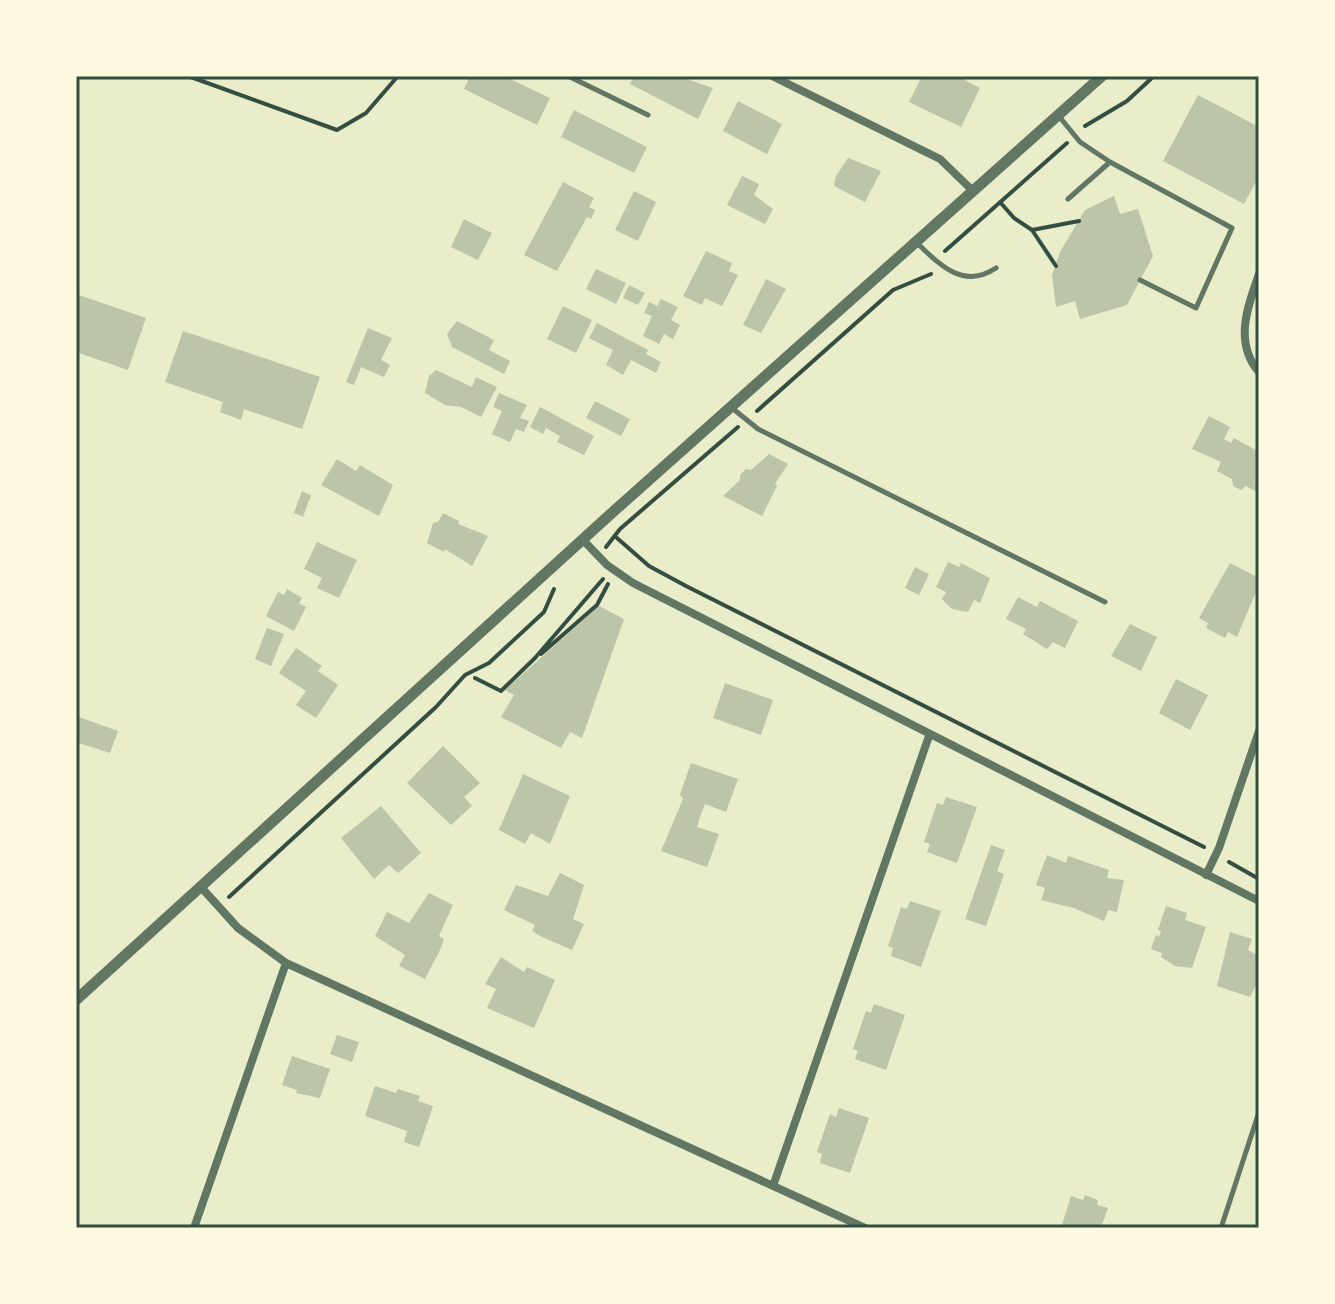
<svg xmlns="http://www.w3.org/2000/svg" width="1335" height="1304" viewBox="0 0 1335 1304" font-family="Signika,sans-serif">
<rect width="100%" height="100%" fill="#e9edc9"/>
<path fill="#bcc5a7" d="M470,76L508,78L550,98L537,125L464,89Z
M634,76H678L713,88L698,119L630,84Z
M922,76H957L980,88L961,127L909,102Z
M1198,95L1259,127V176L1244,204L1163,161Z
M738,101L782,124L767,154L723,131Z
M574,110L647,147L634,173L561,137Z
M848,158L881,171L865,202L834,186L836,176Z
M742,176L759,184L754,195L773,209L765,224L727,205Z
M563,182L594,198L589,207L595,210L591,219L587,217L557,271L524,255Z
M634,191L656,202L638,241L615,230Z
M1114,196L1120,214L1138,209L1153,256L1127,305L1080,319L1075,301L1056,307L1052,275L1060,252L1085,210Z
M464,219L492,233L478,260L451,247Z
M706,251L732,263L729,271L738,275L722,306L705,298L702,305L683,296Z
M596,269L626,283L616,304L586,289Z
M766,279L786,289L761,333L743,325Z
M629,285L645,293L638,305L623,298Z
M76,294L146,318L128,370L76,352Z
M661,299L678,307L671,320L680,325L673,339L664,334L659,344L643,336L652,316L644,313L649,302L657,306Z
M563,306L592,320L576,353L547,339Z
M457,321L494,340L489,350L510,361L504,374L452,347L447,334Z
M597,323L648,350L646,354L661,362L656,373L631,360L623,375L606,365L613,350L589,338Z
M368,328L392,338L381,360L390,365L384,377L361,367L354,385L346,382Z
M183,331L320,377L302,429L244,409L241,420L220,412L223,402L165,382Z
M436,370L472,387L476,377L497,387L481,417L461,407L445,405L425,393L429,376Z
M499,393L527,405L520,418L529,421L524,432L516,429L510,442L492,434L502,411L493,407Z
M595,401L630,419L621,436L586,418Z
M540,407L594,436L584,455L557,442L560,436L546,428L543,434L530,427Z
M1209,416L1230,427L1224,439L1231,443L1234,438L1259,452V493L1246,486L1241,490L1233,486L1232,479L1217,471L1221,462L1192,449Z
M769,454L788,464L775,484L777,486L762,516L723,496L740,480V475L746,469L751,470Z
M337,459L356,471L360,465L393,485L379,516L321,485Z
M302,491L311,495L303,517L294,513Z
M443,513L459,521L458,524L488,536L472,566L445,549L444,552L427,543L433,523L438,522Z
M317,542L357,560L339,598L317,588L322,578L304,569Z
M948,562L959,567L961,563L990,578L980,603L974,600L968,612L952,609L942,599L946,592L936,587Z
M1230,563L1259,578V585L1237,637L1228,632L1225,638L1206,628L1208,623L1199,618Z
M915,567L929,574L919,595L905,588Z
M287,589L302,598L299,603L306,607L294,631L266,616L278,592L284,595Z
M1018,597L1037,607L1040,601L1078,621L1065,648L1053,642L1047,649L1023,634L1026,629L1006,619Z
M599,606L624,619L582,738L570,732L561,748L501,717L514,695L505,690Z
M1130,624L1157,637L1141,671L1111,656Z
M267,628L284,634L271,666L255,659Z
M296,648L322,666L318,671L338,685L316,718L296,705L306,691L279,673Z
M1176,679L1208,695L1190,730L1159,713Z
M725,683L773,700L761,735L713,718Z
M76,716L118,731L110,753L76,742Z
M443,746L480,783L464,797L472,806L451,825L407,783Z
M691,763L738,779L726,812L705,804L701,814L697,827L719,834L707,867L661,851L683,799L680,795Z
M523,774L570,796L550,844L531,833L525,844L499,830Z
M946,797L977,807L957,863L927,852L930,844L924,842L937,803L943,805Z
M381,806L421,853L398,873L389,865L374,879L341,838Z
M991,845L1005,850L997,871L1004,874L986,926L965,919Z
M1047,855L1066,863L1068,856L1109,870L1107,878L1124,880L1117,912L1108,910L1104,921L1074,908L1041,900L1045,888L1036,885Z
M560,873L584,885L573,919L584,924L572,950L540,936L532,931L535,925L504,910L516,885L548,896Z
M429,893L453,905L439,936L444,939L441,948L425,979L399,966L405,955L375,936L387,912L409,923Z
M910,901L941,911L921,967L891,956L893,948L888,946L901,907L907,909Z
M1166,906L1187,913L1185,920L1206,927L1192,968L1175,966L1161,957L1162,953L1151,949L1156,935L1159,937L1161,931L1158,930Z
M1230,932L1252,939L1248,950L1259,956V979L1250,997L1217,986Z
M501,957L524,972L527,967L555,980L534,1028L487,1008L496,989L485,984Z
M874,1004L905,1015L886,1070L855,1059L858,1051L853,1049L866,1011L871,1013Z
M337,1035L359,1042L352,1062L330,1054Z
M292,1056L330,1069L320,1098L296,1093L297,1090L282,1085Z
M375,1086L396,1093L398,1089L420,1096L418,1101L433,1106L419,1147L404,1142L407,1131L365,1116Z
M839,1108L869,1118L850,1173L820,1163L822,1154L817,1152L830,1114L836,1117Z
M1085,1195L1098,1200L1097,1205L1108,1208L1101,1228H1061L1071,1196L1083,1200Z"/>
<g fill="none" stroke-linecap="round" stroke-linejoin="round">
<path stroke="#344e41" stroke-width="4" d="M188,76L337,130L366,113L398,76
M1085,126L1127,101L1154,76
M1000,202L1014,218L1032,230L1056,266
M1032,230L1079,221
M945,251L1067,143
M757,411L893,290L931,274
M617,538L649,566L686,586L1204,847
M606,547L620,529L738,427
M541,654L597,605L608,584
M475,678L501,691L535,658L603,579
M1229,862L1259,879
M229,897L436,707L465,675L489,663L544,612L554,589"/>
<path stroke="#617663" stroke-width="5" d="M568,76L648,115
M1058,115L1080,142L1110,162
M1068,199L1110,162L1232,228L1196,308L1140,280
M916,242C940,265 963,290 996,268
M732,408L758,429L1105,602
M1221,1228L1259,1112"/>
<path stroke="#617663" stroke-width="8" d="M772,76L940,159L973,191
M1259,274C1247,308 1234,343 1259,372
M583,540L607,565L633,583L1259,901
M1206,875L1219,848L1259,731
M200,886L238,928L286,963L865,1228
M773,1186L929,736
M194,1228L286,963"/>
<path stroke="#617663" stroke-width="11" d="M76,1000L614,511L1102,76"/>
</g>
<rect width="1335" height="1304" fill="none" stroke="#fefae0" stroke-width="156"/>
<rect x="78" y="78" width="1179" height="1148" fill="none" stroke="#344e41" stroke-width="3"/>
</svg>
